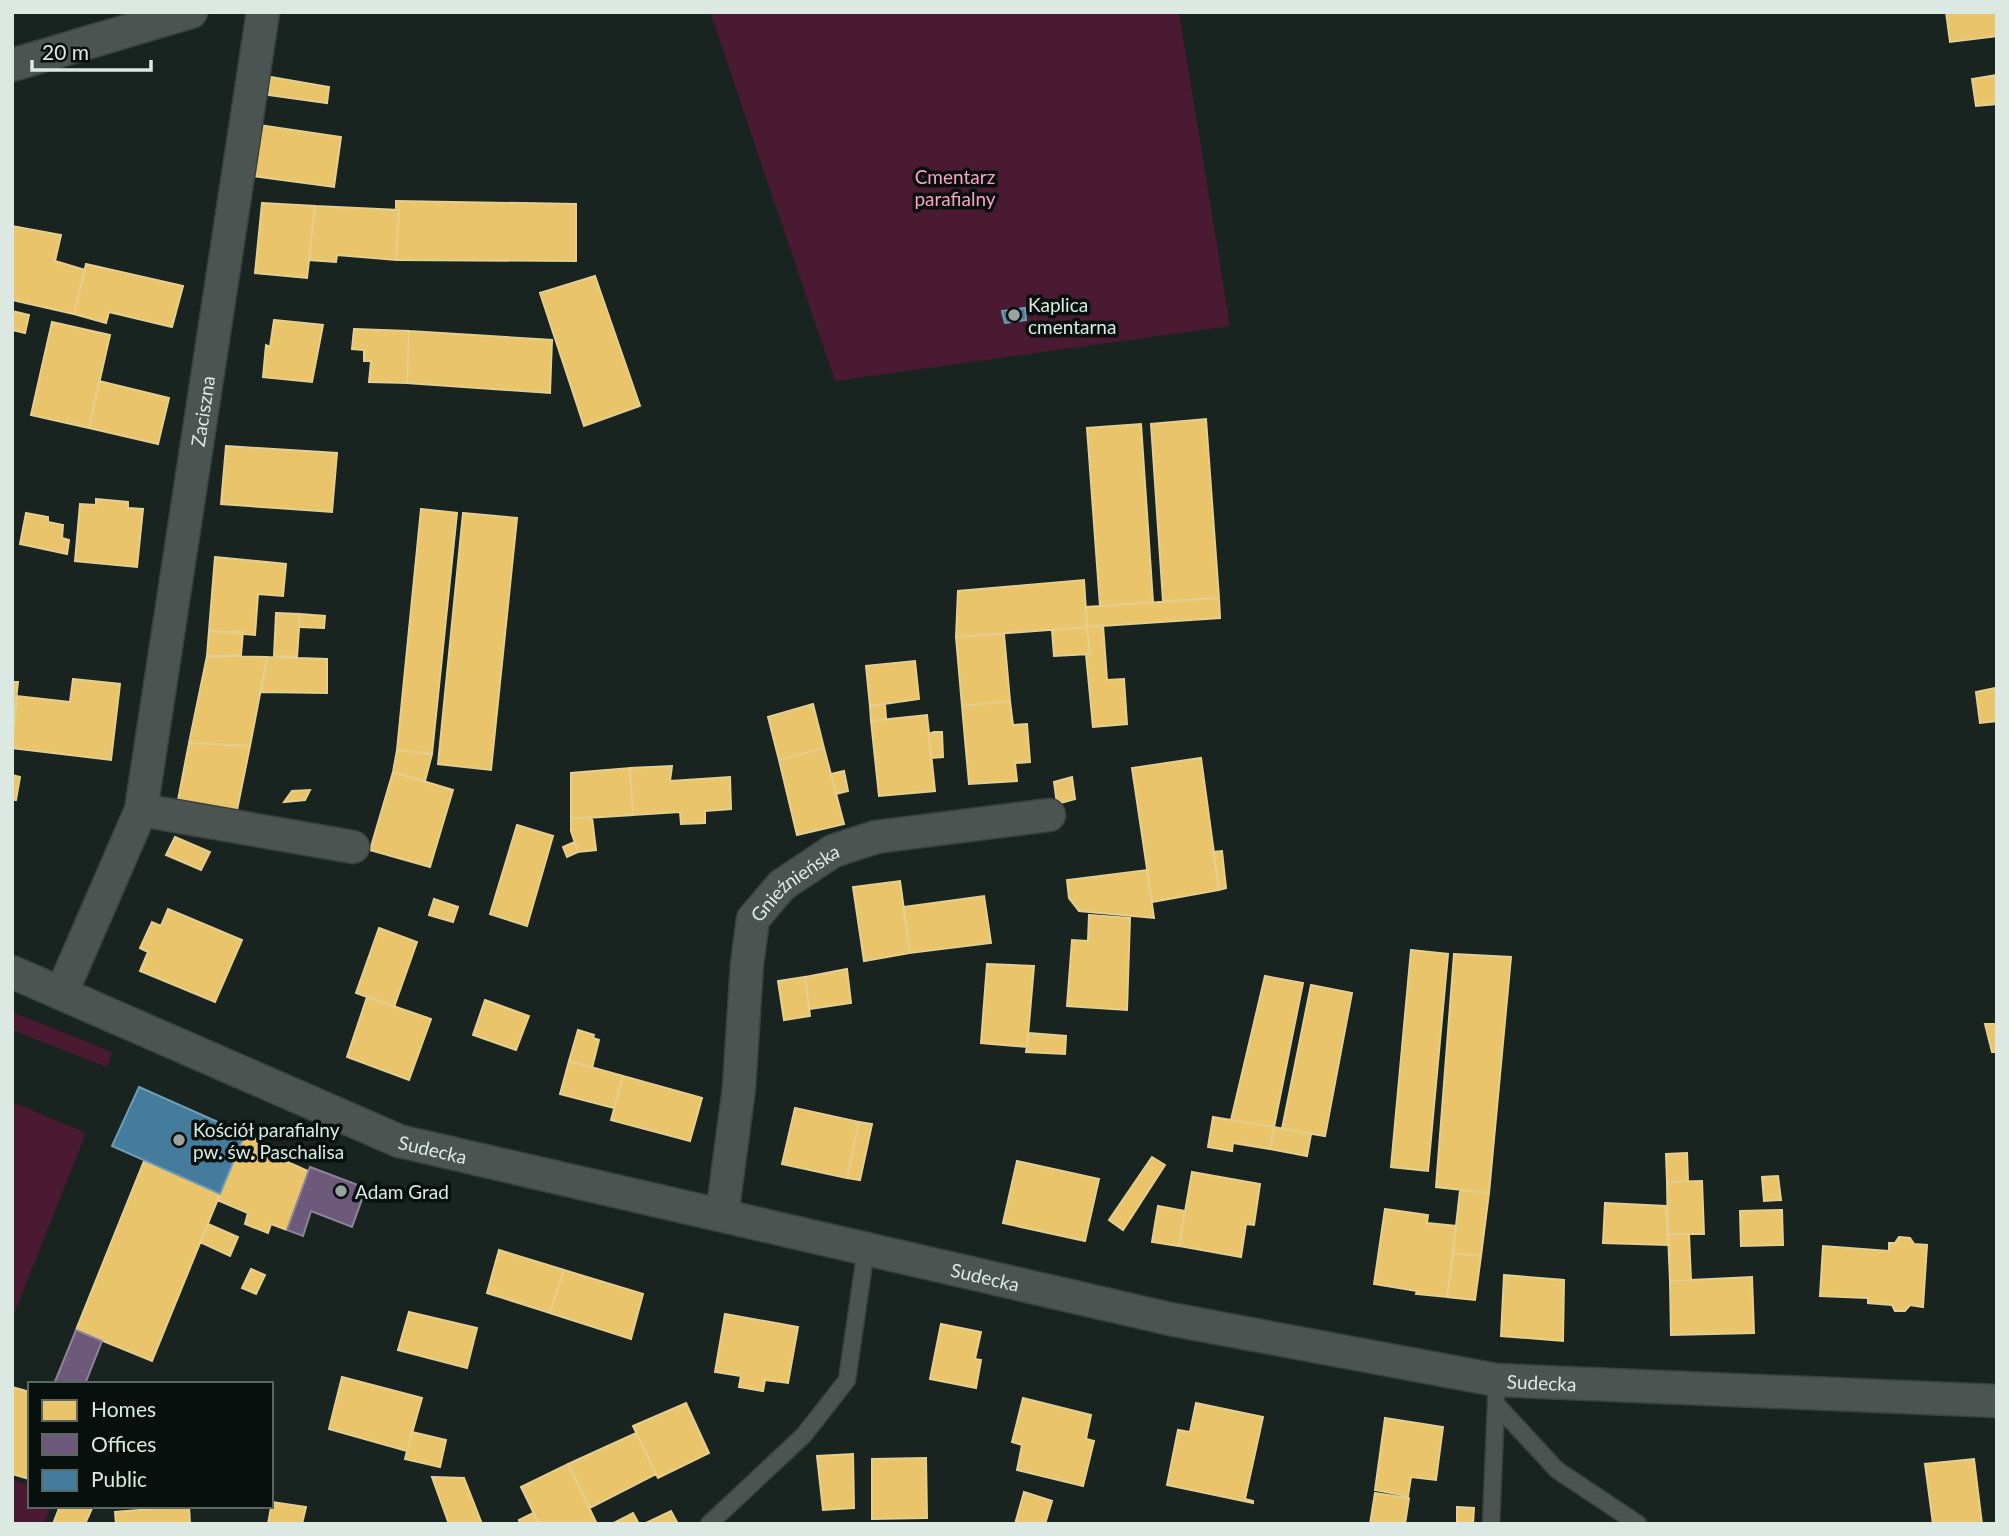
<svg xmlns="http://www.w3.org/2000/svg" width="2009" height="1536" viewBox="0 0 2009 1536" font-family="Lato,sans-serif">
<rect width="100%" height="100%" fill="#192421"/>
<path fill="#4a1a32" d="M710,12H1179L1230,326L835,381Z
M12,1012L112,1052L107,1067L12,1030Z
M12,1102L86,1133L12,1319Z
M12,1480L30,1485V1506H51L44,1524H12Z"/>
<path fill="#e9c46a" stroke="#e5cf8e" stroke-width="2" d="M1946,12H1997V36L1950,42Z
M1997,75V104L1976,106L1972,79Z
M271,77L329,87L327,103L268,95Z
M259,125L341,137L334,187L252,176Z
M396,201L576,204V261L396,260L399,210H396Z
M262,203L315,206L307,278L255,273Z
M315,206L399,210L396,260L337,255L336,262L309,260Z
M12,226L61,235L55,261L85,270L74,314L12,300Z
M86,264L183,286L172,327L109,312L106,323L74,314Z
M595,276L640,406L584,426L540,293Z
M12,311L29,315L25,333L12,330Z
M274,320L323,325L312,382L263,377L266,345L270,347Z
M52,322L110,335L89,428L31,415Z
M354,329L409,331L407,383L369,382L371,361H364V350L352,349Z
M409,331L552,340L550,393L407,383Z
M99,381L169,398L158,444L89,428Z
M1206,419L1219,598L1163,601L1151,424Z
M1141,424L1153,602L1100,606L1087,428Z
M226,446L337,453L332,512L221,504Z
M96,499L128,502V508L143,509L137,567L75,561L80,504L96,505Z
M421,509L457,513L432,754L397,750Z
M26,513L48,517V522L63,525L62,538L69,540L67,554L20,544Z
M463,513L517,518L491,770L438,764Z
M215,557L286,564L283,596L258,594L255,635L209,631Z
M1084,580L1087,627L956,637L958,591Z
M1219,598L1220,618L1087,627L1086,607Z
M276,613L300,614L297,657L274,656Z
M300,614L325,616L324,628L299,627Z
M1103,625L1107,680L1124,679L1127,724L1093,727L1086,654H1090L1087,627Z
M1087,627L1090,654L1054,656L1052,630Z
M209,631L243,632L241,655L207,656Z
M1004,634L1010,701L962,706L956,637Z
M207,656L267,657L250,746L189,743Z
M267,657L327,659V693L261,692Z
M915,661L919,699L870,706L866,666Z
M73,679L120,684L111,760L12,748L17,696L70,702Z
M12,682H18L12,735Z
M1995,688H1997V721L1980,723L1976,692Z
M1010,701L1013,725L1027,724L1030,762L1015,763L1017,781L969,784L962,706Z
M813,704L824,748L779,760L768,717Z
M885,704L886,719L871,721L870,706Z
M927,715L935,791L879,796L871,721Z
M934,732H942L943,757L931,758L929,734Z
M189,743L250,746L237,810L178,800Z
M824,748L844,824L797,835L779,760Z
M397,750L432,754L425,781L393,772Z
M1201,758L1219,890L1152,902L1132,768Z
M672,766L670,781L730,777L731,809L705,811V823L681,824L680,812L633,815L630,768Z
M630,768L633,815L571,819V773Z
M844,771L848,791L836,794L831,774Z
M393,772L453,790L430,867L370,850Z
M12,775L20,777L16,800H12Z
M1072,777L1075,799L1057,804L1054,782Z
M310,790L305,800L284,802L292,791Z
M592,817L596,850L578,852L571,831V819Z
M517,825L553,836L527,926L490,914Z
M175,837L210,852L201,870L166,855Z
M574,842L578,852L567,857L563,847Z
M1222,851L1226,888L1219,890L1213,852Z
M1147,870L1154,918L1079,911L1069,898L1067,880Z
M900,881L910,953L864,961L853,887Z
M984,896L991,943L910,953L903,907Z
M434,899L458,907L453,922L429,915Z
M168,909L242,940L215,1002L140,971L148,952L140,948L152,922L161,926Z
M1089,915L1130,918L1127,1010L1067,1006L1072,940L1088,941Z
M379,928L417,942L394,1007L356,993Z
M1411,950L1448,954L1428,1171L1391,1167Z
M1454,954L1511,957L1489,1193L1436,1187Z
M987,964L1034,966L1027,1047L981,1043Z
M847,969L851,1003L809,1009L805,977Z
M1265,976L1303,983L1274,1127L1231,1120Z
M805,977L810,1016L784,1020L778,981Z
M1311,985L1352,993L1325,1136L1282,1129Z
M367,997L431,1019L409,1080L347,1057Z
M485,1000L529,1016L516,1050L473,1035Z
M1985,1024H1997V1052H1992Z
M578,1030L594,1035L593,1038L599,1040L592,1068L569,1061Z
M1029,1033L1066,1036L1065,1054L1026,1052Z
M569,1061L623,1076L614,1108L560,1094Z
M623,1076L702,1098L690,1141L611,1120Z
M795,1108L859,1122L847,1178L782,1164Z
M1213,1117L1274,1127L1270,1149L1233,1143L1232,1151L1208,1147Z
M859,1122L872,1124L860,1180L847,1178Z
M1274,1127L1311,1134L1307,1156L1270,1149Z
M245,1134L267,1144L263,1151L308,1171L287,1230L271,1224L268,1233L245,1224L248,1213L217,1200Z
M1687,1153L1688,1181L1667,1182L1666,1154Z
M1152,1157L1165,1165L1123,1230L1109,1220Z
M144,1161L220,1194L152,1361L76,1330Z
M1017,1161L1099,1179L1085,1241L1003,1223Z
M1192,1172L1260,1184L1254,1225L1246,1224L1241,1257L1179,1246Z
M1778,1176L1781,1200L1764,1201L1762,1177Z
M1702,1181L1704,1234H1668L1667,1182Z
M1460,1190L1489,1193L1481,1256L1453,1253Z
M1605,1203L1666,1206L1668,1245L1603,1243Z
M1158,1206L1185,1211L1179,1246L1152,1242Z
M1385,1209L1428,1215L1427,1223L1456,1226L1447,1297L1416,1294L1417,1291L1374,1284Z
M1782,1210L1783,1245L1741,1246L1740,1211Z
M208,1224L238,1237L230,1256L200,1242Z
M1668,1234H1689L1691,1280L1670,1281Z
M1899,1237L1910,1238L1914,1244L1927,1245L1923,1307L1910,1305L1905,1311H1895L1892,1305L1868,1303V1298L1820,1296L1823,1246L1889,1251V1243H1895Z
M499,1250L564,1270L550,1313L487,1293Z
M1453,1253L1481,1256L1475,1300L1447,1297Z
M251,1269L265,1275L256,1294L242,1288Z
M564,1270L643,1294L631,1339L550,1313Z
M1504,1275L1564,1280L1563,1341L1501,1336Z
M1752,1277L1754,1333L1671,1335L1670,1281Z
M409,1312L477,1328L467,1368L398,1350Z
M725,1314L798,1327L788,1383L765,1380L763,1391L739,1387L741,1376L715,1372Z
M941,1324L981,1332L975,1359L981,1360L976,1388L930,1379Z
M342,1377L422,1398L407,1451L329,1429Z
M12,1387L30,1392L29,1479L12,1474Z
M1023,1398L1091,1415L1086,1439L1094,1441L1083,1486L1017,1470L1022,1445L1012,1442Z
M686,1403L709,1453L658,1478L633,1426Z
M1196,1403L1263,1417L1245,1499L1253,1501V1503L1167,1485L1178,1430L1190,1432Z
M1385,1418L1443,1427L1436,1480L1411,1477L1408,1496L1375,1490Z
M412,1432L446,1440L440,1467L405,1459Z
M636,1433L656,1474L590,1508L568,1464Z
M853,1454L854,1508L823,1510L817,1456Z
M926,1458L927,1518L872,1519V1459Z
M1974,1459L1982,1524H1933L1925,1464Z
M568,1464L597,1524H539L521,1487Z
M432,1477L464,1478L482,1524H449Z
M1024,1492L1052,1501L1045,1524H1015Z
M1375,1493L1409,1498L1405,1524H1370Z
M272,1502L306,1507L302,1524H268Z
M60,1506H93L85,1524H53Z
M189,1506L190,1524H116L115,1512Z
M1457,1507L1474,1508L1473,1524H1457Z
M671,1511L678,1524H644Z
M533,1513L539,1524H520L519,1520Z
M633,1513L639,1524H612Z"/>
<path fill="#6d597a" stroke="#8e849a" stroke-width="2" d="M310,1167L366,1188L352,1227L311,1211L303,1236L287,1230Z
M76,1330L102,1341L85,1384H54Z"/>
<path fill="#457b9d" stroke="#729cb2" stroke-width="2" d="M1025,308L1026,320L1005,323L1002,311Z
M139,1087L245,1134L220,1194L112,1146Z"/>
<g fill="none" stroke-linecap="round" stroke-linejoin="round">
<g stroke="#38413d" stroke-width="19">
<path id="service" d="M1496,1380V1404L1557,1470L1638,1524
M709,1524L804,1435L847,1380L866,1249
M1491,1524L1496,1404"/>
</g>
<g stroke="#38413d" stroke-width="35">
<g id="minor">
<path d="M12,65L191,12"/>
<path d="M141,810L353,847"/>
<path id="s1" d="M12,972L399,1141L1170,1319L1496,1380L1997,1401"/>
<path id="s2" d="M62,992L141,810L263,12"/>
<path id="s3" d="M722,1215L739,1088L747,964L753,919L782,885L833,851L876,837L1049,815"/>
</g>
</g>
<use href="#service" stroke="#4c5451" stroke-width="16"/>
<use href="#minor" stroke="#4c5451" stroke-width="32"/>
</g>
<g fill="#98a49f" stroke="#07100c" stroke-width="2.5">
<circle cx="1014" cy="315" r="7"/>
<circle cx="179" cy="1140" r="7"/>
<circle cx="341" cy="1191" r="7"/>
</g>
<g text-anchor="middle" dominant-baseline="central" stroke-width="7" stroke-linejoin="round" paint-order="stroke">
<g font-size="19" fill="#fca0c6" stroke="#07100c">
<text x="955" y="176">Cmentarz<tspan x="955" dy="22">parafialny</tspan></text>
</g>
<g font-size="19" fill="#dce9e3" stroke="#07100c" text-anchor="start">
<text x="1028" y="304">Kaplica<tspan x="1028" dy="22">cmentarna</tspan></text>
<text x="193" y="1129">Kościół parafialny<tspan x="193" dy="22">pw. św. Paschalisa</tspan></text>
<text x="355" y="1191">Adam Grad</text>
</g>
<g font-size="19" fill="#dce9e3" stroke="#07100c">
<text stroke="none"><textPath href="#s2" startOffset="602">Zaciszna</textPath></text>
<text stroke="none"><textPath href="#s3" startOffset="354">Gnieźnieńska</textPath></text>
<text stroke="none"><textPath href="#s1" startOffset="457">Sudecka</textPath></text>
<text stroke="none"><textPath href="#s1" startOffset="1024">Sudecka</textPath></text>
<text stroke="none"><textPath href="#s1" startOffset="1591">Sudecka</textPath></text>
</g>
</g>
<rect width="2009" height="1536" fill="none" stroke="#dce9e3" stroke-width="28"/>
<rect x="28" y="1382" width="245" height="126" fill="#07100c" stroke="#5c6762" stroke-width="2"/>
<rect x="42" y="1400" width="35" height="21" fill="#e9c46a" stroke="#5c6762" stroke-width="2"/>
<text x="91" y="1417" font-size="21" fill="#dce9e3">Homes</text>
<rect x="42" y="1434" width="35" height="21" fill="#6d597a" stroke="#5c6762" stroke-width="2"/>
<text x="91" y="1452" font-size="21" fill="#dce9e3">Offices</text>
<rect x="42" y="1470" width="35" height="21" fill="#457b9d" stroke="#5c6762" stroke-width="2"/>
<text x="91" y="1487" font-size="21" fill="#dce9e3">Public</text>
<path d="M32 60v10h119v-10" fill="none" stroke="#dce9e3" stroke-width="3.5"/>
<text x="42" y="60" font-size="21" fill="#dce9e3" stroke="#07100c" stroke-width="5" paint-order="stroke">20 m</text>
</svg>
